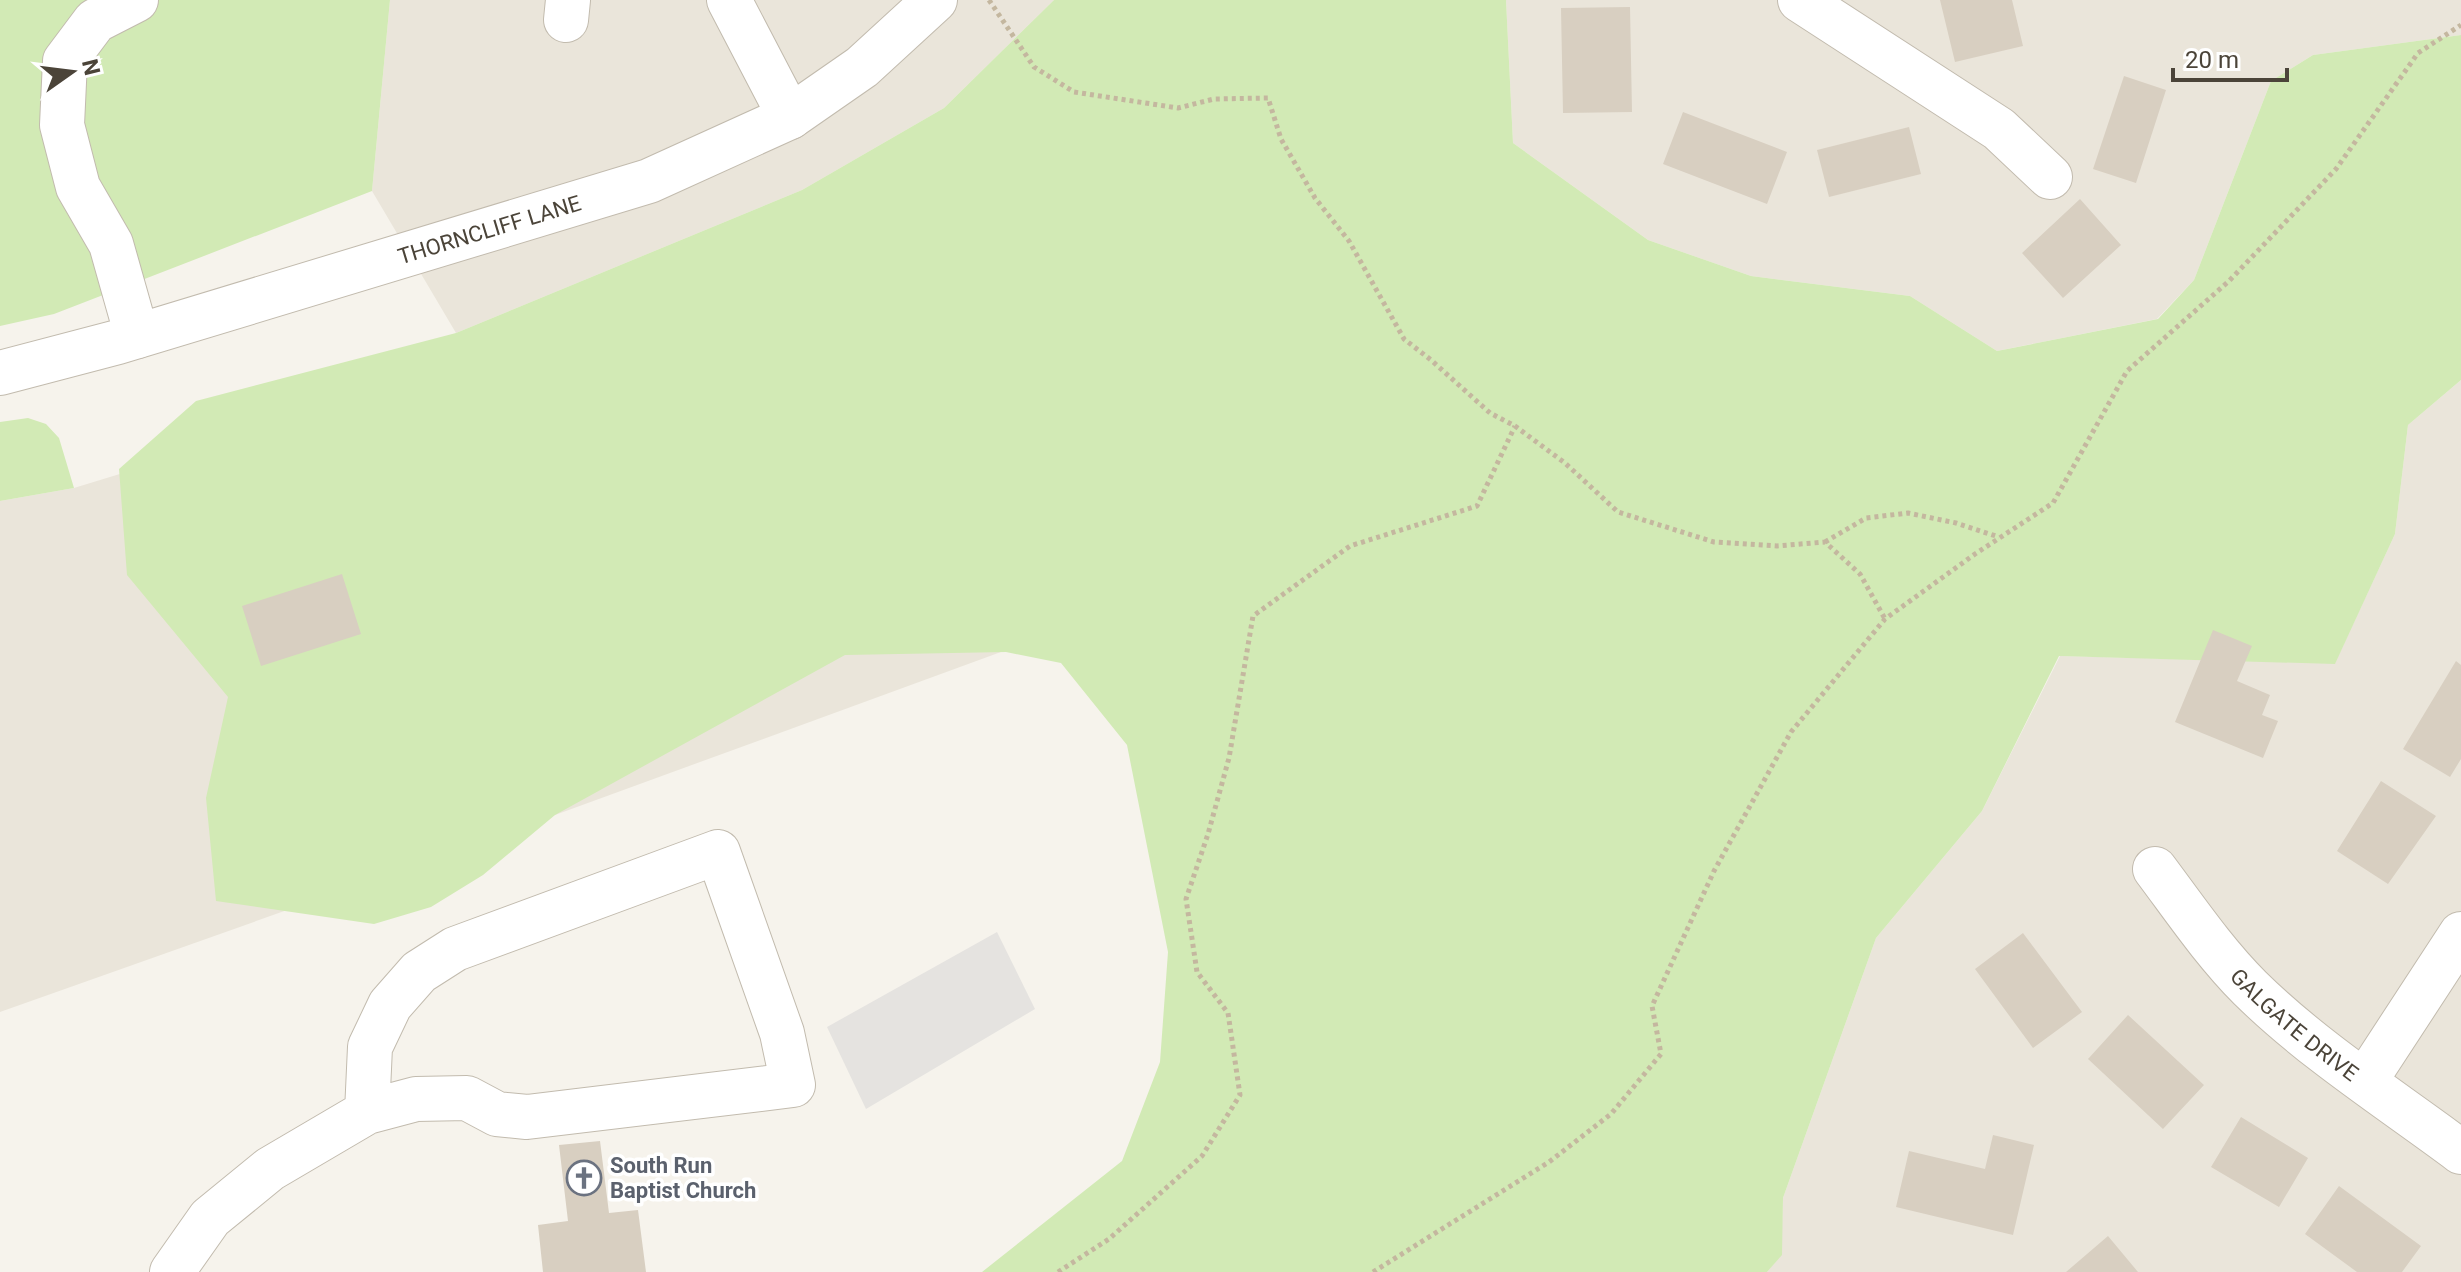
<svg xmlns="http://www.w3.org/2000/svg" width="2461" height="1272" viewBox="0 0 2461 1272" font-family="Roboto,sans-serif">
<rect width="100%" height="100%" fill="#f6f3ec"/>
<path fill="#eae5da" d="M390,0H1054L944,108L802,190L456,333L372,191Z
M1506,0H2461V35L2313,55L2271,81L2194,280L2157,319L1997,351L1910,296L1751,276L1648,240L1513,143Z
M1249,128L1253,560L555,815L0,1012V501L74,488Z
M2461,380V1272H1767L1781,1255L1783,1198L1876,938L1982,811L2060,656L2335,663L2395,534L2408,425Z"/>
<path fill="#d2eab5" d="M0,0H390L372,191L54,314L0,326Z
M1054,0H1506L1513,143L1648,240L1751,276L1910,296L1997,351L2158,319L2194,280L2271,81L2313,55L2461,35V380L2408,425L2395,534L2335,664L2059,656L1982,811L1876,938L1783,1198L1782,1255L1767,1272H982L1122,1161L1160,1062L1168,952L1127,745L1061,663L1006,652L845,655L555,815L483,875L431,907L374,924L216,901L206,798L228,697L127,575L119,469L196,401L456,333L802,190L944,108Z
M28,418L46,424L59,438L74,488L0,501V422Z"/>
<path fill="#e5e3e0" d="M997,932L1035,1009L866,1109L827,1027Z"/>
<path fill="#d8cfc1" d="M1940,0H2012L2023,46L1955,62Z
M1630,7L1632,112L1563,113L1561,8Z
M2124,76L2166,90L2136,183L2093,169Z
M1683,112L1787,152L1767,204L1663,164Z
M1909,127L1921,174L1829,197L1817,150Z
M2080,199L2121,245L2063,298L2022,253Z
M342,574L361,634L261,666L242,606Z
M2213,630L2252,646L2237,681L2270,695L2262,715L2278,721L2263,758L2175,722Z
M2456,661L2461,665V759L2450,777L2403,749Z
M2381,781L2436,816L2388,884L2337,851Z
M2023,933L2082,1012L2033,1048L1975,969Z
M2128,1015L2204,1085L2163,1129L2088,1059Z
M2241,1117L2308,1158L2279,1207L2211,1167Z
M1993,1135L2034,1145L2013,1235L1896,1207L1909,1151L1985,1169Z
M600,1141L609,1213L638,1210L646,1272H543L538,1225L568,1221L559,1145Z
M2339,1186L2421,1246L2402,1272H2357L2305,1234Z
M2108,1236L2138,1272H2066Z"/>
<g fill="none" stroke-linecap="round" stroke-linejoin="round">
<g stroke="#c2bbae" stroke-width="46">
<g id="minor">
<path d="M136,0L95,21L65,61L62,125L78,187L111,244L137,336"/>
<path d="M729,0L790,117"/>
<path d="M1800,0L1999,129L2050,177"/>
<path d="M566,20L568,0"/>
<path id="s1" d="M0,373L118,342L649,181L790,117L862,67L935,0"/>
<path id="s2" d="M2155,869C2185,909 2214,952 2250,988C2313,1050 2390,1099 2461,1152"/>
<path d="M2365,1081L2461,934"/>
<path d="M172,1272L210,1218L270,1169L367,1112L416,1099L467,1098L497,1114L527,1117L793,1085L782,1033L718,852L455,949L419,972L390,1005L370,1047L367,1112"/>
</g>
</g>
<path stroke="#c4b79f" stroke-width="5" stroke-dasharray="4 4" stroke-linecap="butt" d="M989,0L1034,67L1074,92L1178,108L1214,99L1268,98L1281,139L1315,198L1349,241L1404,339L1431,360L1490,413L1515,426L1565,463L1618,512L1714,542L1777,546L1825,542L1860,574L1885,619
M1825,542L1866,518L1908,513L1956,523L1999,537
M1058,1272L1109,1239L1202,1156L1240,1095L1228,1013L1197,972L1186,899L1208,834L1229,758L1253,616L1350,546L1477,506L1515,426
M1373,1272L1549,1162L1611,1114L1661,1054L1652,1006L1714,871L1791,732L1885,619L1975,554L2053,503L2127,371L2229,281L2336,169L2418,53L2461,25"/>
<use href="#minor" stroke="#fff" stroke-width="44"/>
</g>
<defs>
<g id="church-ring" transform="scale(1.8)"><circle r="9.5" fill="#fff" stroke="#6b7280" stroke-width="1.5"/><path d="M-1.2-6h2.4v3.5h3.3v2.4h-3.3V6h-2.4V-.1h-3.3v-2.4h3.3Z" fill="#6b7280"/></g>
</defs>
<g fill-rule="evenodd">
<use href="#church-ring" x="584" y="1178"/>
</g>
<g text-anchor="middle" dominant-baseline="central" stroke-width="7" stroke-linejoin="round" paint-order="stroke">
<g font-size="22" fill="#4b4439" stroke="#fff">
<text stroke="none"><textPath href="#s1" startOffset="510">THORNCLIFF LANE</textPath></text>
<text stroke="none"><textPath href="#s2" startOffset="210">GALGATE DRIVE</textPath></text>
</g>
<g font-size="22" font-weight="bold" fill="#5b616d" stroke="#fff" text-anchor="start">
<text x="610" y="1165">South Run<tspan x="610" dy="25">Baptist Church</tspan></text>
</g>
</g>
<g transform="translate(72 72) rotate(76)" stroke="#ffffff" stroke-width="6" paint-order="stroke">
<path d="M0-6L14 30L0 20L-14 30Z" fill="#4b4439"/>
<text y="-12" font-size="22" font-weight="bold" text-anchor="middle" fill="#4b4439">N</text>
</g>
<path d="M2173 68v12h114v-12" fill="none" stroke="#4b4439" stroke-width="4"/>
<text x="2185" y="68" font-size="24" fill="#4b4439" stroke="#ffffff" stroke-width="6" paint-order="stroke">20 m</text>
</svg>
